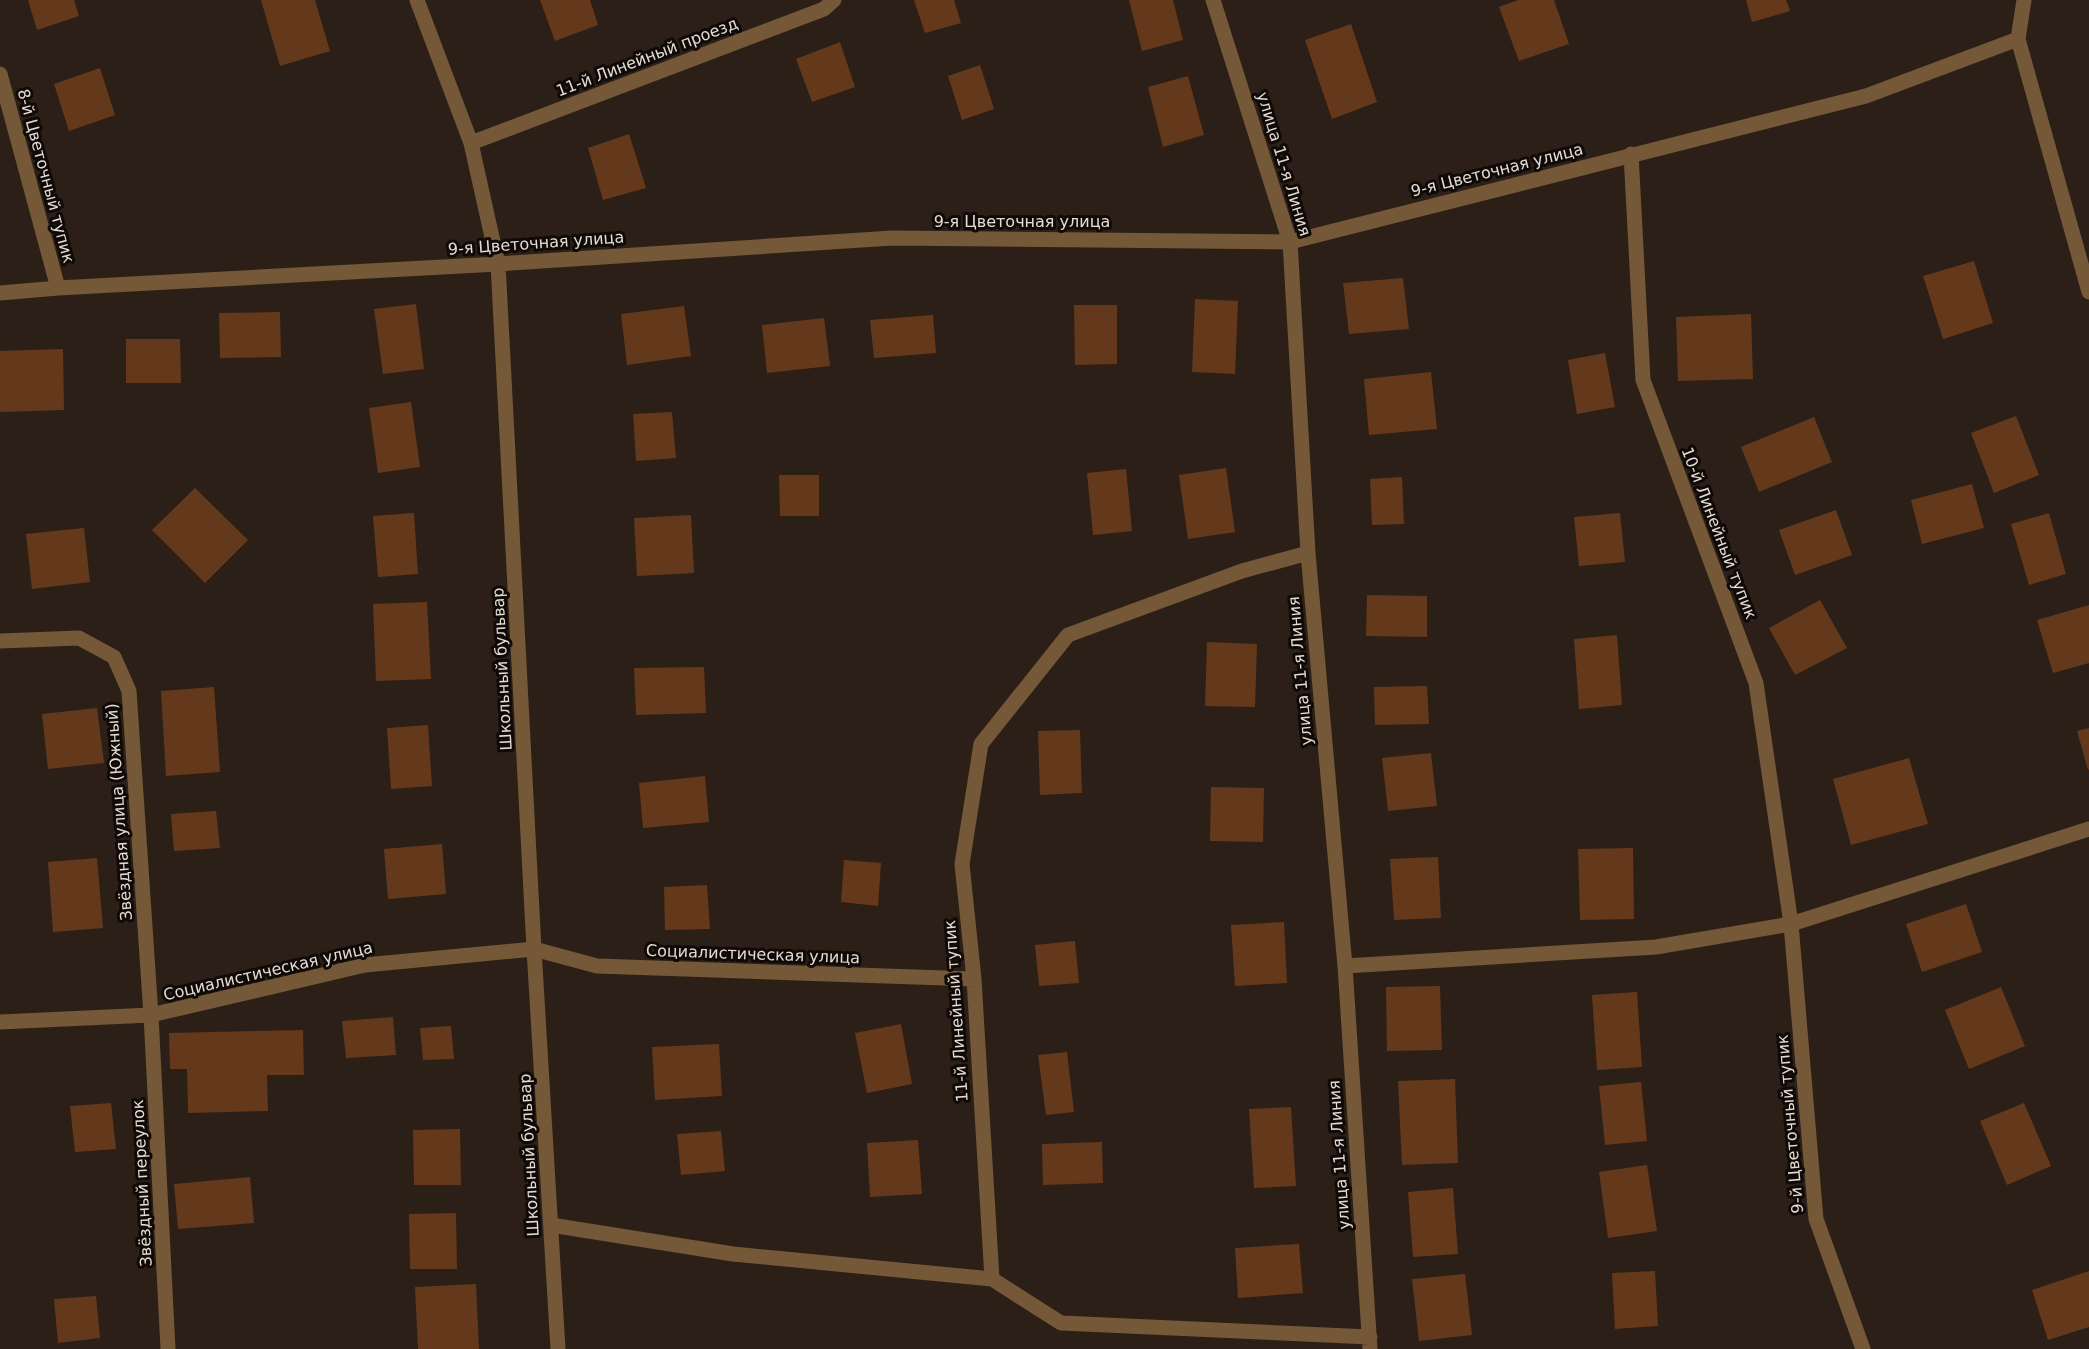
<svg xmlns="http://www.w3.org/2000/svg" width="2089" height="1349" viewBox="0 0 2089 1349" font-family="'DejaVu Sans',sans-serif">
<rect width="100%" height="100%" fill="#2c1f17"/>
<path fill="#64391b" d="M28,0H74L79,16L37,30Z
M261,0H315L330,51L280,66Z
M540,0H590L598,25L555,41Z
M914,0H954L961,23L925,33Z
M1129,0H1173L1183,40L1142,51Z
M1518,0H1554L1569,44L1519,61L1499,7Z
M1746,0H1786L1790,11L1752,22Z
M1351,24L1377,102L1332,119L1305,40Z
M840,42L855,87L812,102L796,59Z
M980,65L994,109L962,120L948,76Z
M100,68L115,115L69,131L54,84Z
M1188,76L1204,135L1163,147L1148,87Z
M629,134L646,188L603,200L588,148Z
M1974,261L1993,323L1943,339L1923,276Z
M1403,278L1409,329L1349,334L1343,283Z
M1195,299L1238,301L1235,374L1192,372Z
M416,304L424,369L383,374L374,309Z
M1074,305H1117V364L1075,365Z
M684,306L691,356L627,365L621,314Z
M280,312L281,357L220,358L219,313Z
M1751,314L1753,379L1678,381L1676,317Z
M933,315L936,353L874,358L870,320Z
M824,318L830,366L767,373L762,325Z
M126,339H180L181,383H126Z
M63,349L64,410L0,412V351Z
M1605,353L1615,407L1577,414L1568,360Z
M1431,372L1437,429L1369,435L1364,379Z
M411,402L420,467L378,473L369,408Z
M672,412L676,458L636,461L633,414Z
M2016,416L2039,475L1994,493L1971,433Z
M1814,417L1832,462L1759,492L1741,447Z
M1226,468L1235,532L1188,539L1179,475Z
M1126,469L1132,531L1093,535L1087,473Z
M779,475H819V516H780Z
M1402,477L1404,524L1372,525L1370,479Z
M1972,484L1984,528L1922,544L1911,500Z
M195,488L248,540L205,583L152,530Z
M1836,510L1852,555L1795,575L1779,530Z
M414,513L418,574L378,577L373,516Z
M1620,513L1625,562L1579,566L1574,517Z
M2049,513L2066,574L2029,585L2011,524Z
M691,515L694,573L637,576L634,518Z
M84,528L90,582L32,589L26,534Z
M1367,595L1427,596V637L1366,636Z
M1820,600L1847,648L1795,675L1769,628Z
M427,602L431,679L376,681L373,604Z
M2089,605V663L2053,673L2037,620Z
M1617,635L1622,705L1579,709L1574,639Z
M1207,642L1257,644L1255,707L1205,706Z
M704,667L706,713L636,715L634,668Z
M1427,686L1429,724L1375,725L1374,687Z
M214,687L220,772L166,776L161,691Z
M97,708L104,763L48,769L42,714Z
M428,725L432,786L391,789L387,728Z
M2089,728V769L2088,770L2077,731Z
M1080,730L1082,793L1040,795L1038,731Z
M1431,753L1437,806L1388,811L1382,758Z
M1909,758L1928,824L1851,845L1833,779Z
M705,776L709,822L643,828L639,783Z
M1211,787L1264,788L1263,842L1210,841Z
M216,811L220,848L174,851L171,814Z
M442,844L446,894L388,899L384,849Z
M1633,848L1634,919L1580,920L1578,849Z
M1438,857L1441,918L1394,920L1390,859Z
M97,858L103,928L53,932L48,862Z
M844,860L881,863L878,906L841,902Z
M707,885L710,929L665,930L664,887Z
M1966,904L1982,952L1922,972L1906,924Z
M1284,922L1287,983L1235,986L1231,925Z
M1075,941L1079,983L1039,986L1035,945Z
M1440,986L1442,1050L1387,1051L1386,987Z
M2001,987L2025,1046L1969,1069L1945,1010Z
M1637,992L1642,1067L1597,1070L1592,995Z
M393,1017L396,1055L346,1058L342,1021Z
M901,1024L912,1084L867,1093L855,1033Z
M451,1026L454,1059L423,1060L420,1028Z
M303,1030L304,1075H267L268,1111L188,1113L187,1069H170L169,1033Z
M719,1044L722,1096L655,1100L652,1047Z
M1067,1052L1074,1112L1046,1115L1038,1055Z
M1455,1079L1458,1163L1402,1165L1398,1081Z
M1641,1082L1647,1141L1605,1145L1599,1086Z
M111,1103L116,1149L75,1152L70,1106Z
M2024,1103L2051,1166L2007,1185L1980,1121Z
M1291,1107L1296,1186L1254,1188L1249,1109Z
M460,1129L461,1185H414L413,1130Z
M721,1131L725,1171L681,1175L677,1134Z
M918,1140L922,1194L870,1197L867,1143Z
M1102,1142L1103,1183L1043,1185L1042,1144Z
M1647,1165L1657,1231L1608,1238L1599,1172Z
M250,1177L254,1223L178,1229L174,1184Z
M1453,1188L1458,1254L1413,1257L1408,1192Z
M456,1213L457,1269H410L409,1214Z
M1299,1244L1303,1293L1238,1298L1235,1248Z
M1655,1271L1658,1326L1615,1329L1612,1273Z
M2089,1271V1327L2048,1340L2032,1290Z
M1465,1274L1472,1335L1419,1341L1412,1279Z
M476,1284L479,1349H418L415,1287Z
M96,1296L100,1338L58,1343L54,1299Z"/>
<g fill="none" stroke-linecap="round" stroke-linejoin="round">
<path stroke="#745837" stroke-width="15" d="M417,0L471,143L498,264L534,949L558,1349
M1213,0L1290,242L1308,553L1345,966L1370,1349
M2024,0L2018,39L2089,292
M0,74L58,288
M471,143L824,9L834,0
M1631,154L1643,380L1756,683L1791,924L1816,1219L1863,1349
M0,293L58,288L498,264L892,238L1290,242L1866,96L2018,39
M1308,553L1242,571L1068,635L981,744L962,864L974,979L992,1279L1061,1323L1370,1337
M0,641L79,638L114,657L129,691L151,1015L168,1349
M1345,966L1656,947L1791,924L2089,829
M0,1022L151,1015L365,965L534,949L597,966L974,979
M551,1225L733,1254L992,1279"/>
</g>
<g text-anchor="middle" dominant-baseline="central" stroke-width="6" stroke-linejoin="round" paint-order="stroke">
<g font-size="16" fill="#e4dbd5" stroke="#100a07">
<text transform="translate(647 57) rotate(-21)">11-й Линейный проезд</text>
<text transform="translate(1284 164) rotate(73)">улица 11-я Линия</text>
<text transform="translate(1497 170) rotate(-14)">9-я Цветочная улица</text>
<text transform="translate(46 176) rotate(75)">8-й Цветочный тупик</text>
<text x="1022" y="221">9-я Цветочная улица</text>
<text transform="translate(536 243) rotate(-4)">9-я Цветочная улица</text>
<text transform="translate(1719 533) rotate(69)">10-й Линейный тупик</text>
<text transform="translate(502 669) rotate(-93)">Школьный бульвар</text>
<text transform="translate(1300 671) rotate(-95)">улица 11-я Линия</text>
<text transform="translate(119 812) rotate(-94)">Звёздная улица (Южный)</text>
<text transform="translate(753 954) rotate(2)">Социалистическая улица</text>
<text transform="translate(268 971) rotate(-13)">Социалистическая улица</text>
<text transform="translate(956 1011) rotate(-94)">11-й Линейный тупик</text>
<text transform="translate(1790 1124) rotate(-95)">9-й Цветочный тупик</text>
<text transform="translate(529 1155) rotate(-93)">Школьный бульвар</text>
<text transform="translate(1339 1155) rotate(-94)">улица 11-я Линия</text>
<text transform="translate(142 1183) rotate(-93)">Звёздный переулок</text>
</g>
</g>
</svg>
